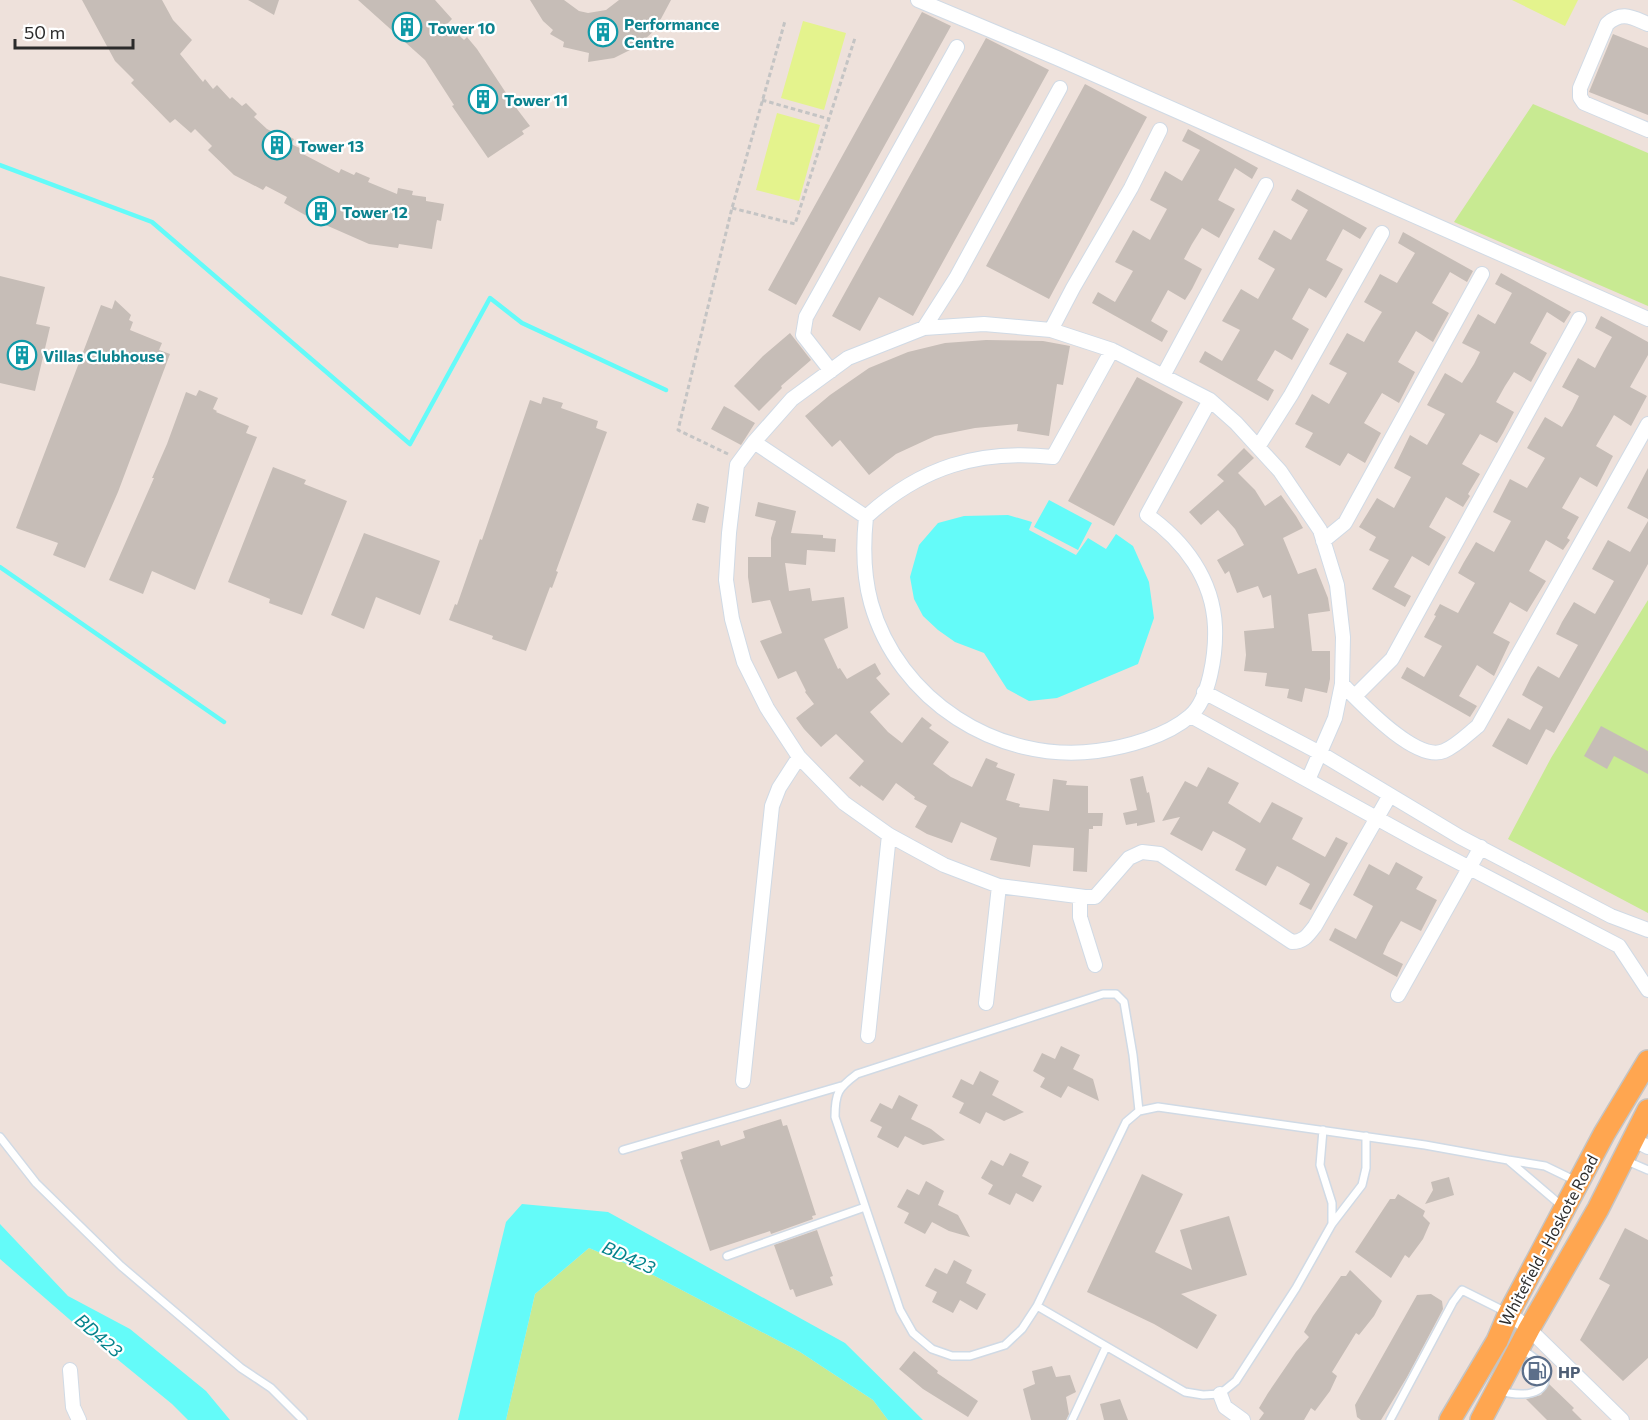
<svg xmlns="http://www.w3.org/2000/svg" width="1648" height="1420" viewBox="0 0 1648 1420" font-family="Commissioner,sans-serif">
<rect width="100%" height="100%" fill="#eee1db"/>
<path fill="#c8ea92" d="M1533,104L1648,153V306L1454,222Z
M1648,600V913L1508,839L1551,758Z
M589,1248L653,1275L800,1352L873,1400L888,1420H506L535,1294Z"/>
<path fill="#e4f38d" d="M1512,0H1578L1565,26Z
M803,21L846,33L824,110L781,98Z
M777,113L820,125L799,201L756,190Z"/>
<path fill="#64fbf9" d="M1049,500L1092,523L1078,550L1034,527Z
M1008,515L1032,522L1029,530L1076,555L1088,538L1106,549L1116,534L1133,546L1149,582L1154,618L1138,664L1057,698L1029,701L1007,689L984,653L955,642L938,630L923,616L914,599L910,577L919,545L938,523L964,516Z
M522,1204L608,1212L845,1343L923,1420H888L873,1400L800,1352L653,1275L589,1248L535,1294L506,1420H458L506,1222Z
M0,1224L68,1296L130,1329L206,1391L230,1420H188L172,1404L84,1332L0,1259Z"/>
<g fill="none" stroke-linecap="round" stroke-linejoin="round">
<path stroke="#64fbf9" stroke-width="4.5" d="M0,165L152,222L410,444L490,298L522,323L666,390
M0,567L224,722"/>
</g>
<path fill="#c6bdb7" d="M82,0H162L173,20L192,40L180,54L203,82L205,79L213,89L217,85L230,99L232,97L242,106L246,103L257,114L254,117L267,129L279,135L280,132L294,139L291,144L304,150L303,154L339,173L341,169L354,175L356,172L370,178L368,182L397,194L398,188L413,191L412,195L426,197V201L444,204L441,221L437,220L436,225L432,249L399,244L398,248L369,244L312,219L284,203L287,197L266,186L263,190L234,175L208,150L212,146L195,129L191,133L175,119L170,123L131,83L134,80L115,61Z
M248,0H279L274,15Z
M358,0H435L452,19L447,24L464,40L467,37L477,49L514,105L530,126L522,131L524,134L488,158L452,106L454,105L425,60Z
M530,0H564L579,11L588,13L606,10L619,0H671L655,30L636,47L614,58L588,62L589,53L563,47L564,42L550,34L553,30L543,21Z
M922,12L951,26L796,305L768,290Z
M1613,34L1648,48V115L1589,92Z
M986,38L1049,70L913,316L879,297L860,331L832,316Z
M1085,84L1147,117L1049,299L986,266Z
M1188,129L1258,168L1252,179L1235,168L1218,200L1235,209L1225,227L1219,238L1202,228L1192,244L1184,259L1202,269L1192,289L1185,300L1168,290L1151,321L1168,331L1162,342L1092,303L1098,292L1115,302L1133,271L1115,262L1133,230L1150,240L1167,209L1150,200L1165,171L1182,181L1200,150L1182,141Z
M1297,189L1367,228L1360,239L1343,229L1326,260L1343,269L1333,287L1326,298L1309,288L1292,319L1309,329L1292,360L1275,350L1257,380L1274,390L1268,401L1199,362L1205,351L1222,361L1240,330L1222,321L1229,309L1241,289L1258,299L1275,269L1258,259L1274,230L1291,240L1308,210L1291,200Z
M1403,232L1473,271L1467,282L1450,272L1432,303L1449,313L1439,331L1433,342L1416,331L1398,362L1415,372L1399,403L1382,393L1364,423L1381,433L1365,463L1348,453L1340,466L1305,447L1313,433L1295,424L1312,394L1329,404L1347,373L1329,364L1347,333L1364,342L1372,328L1382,312L1364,302L1374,285L1380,274L1397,283L1415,253L1398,243Z
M1501,273L1571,312L1564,323L1547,312L1530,343L1547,353L1537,371L1531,382L1514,372L1505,386L1496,402L1514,412L1503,433L1497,443L1480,434L1462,464L1480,474L1468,494L1470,496L1463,507L1446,497L1429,527L1446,537L1429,566L1412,556L1394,587L1411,596L1405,607L1372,589L1389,560L1369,550L1376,537L1359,527L1377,498L1394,508L1411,477L1394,468L1410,435L1427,445L1445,414L1427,405L1445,373L1462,383L1474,364L1480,352L1462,343L1478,314L1495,324L1512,293L1495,284Z
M0,276L45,287L36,324L50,327L35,391L0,383Z
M115,300L131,315L129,320L133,322L130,330L162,343L159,350L170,354L118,492L85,568L53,555L58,543L16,528L101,305L112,309Z
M1601,316L1648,342V355L1630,387L1647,396L1631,426L1614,415L1596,446L1613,456L1597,487L1580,477L1562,508L1579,517L1567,538L1570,540L1563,550L1546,540L1529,571L1546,581L1527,612L1510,602L1493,633L1510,642L1494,676L1477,665L1459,696L1477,706L1470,717L1401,678L1407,667L1424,677L1442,646L1424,637L1436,616L1434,615L1440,604L1458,613L1475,583L1458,573L1464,562L1476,542L1494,552L1511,521L1493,512L1510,479L1527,488L1545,458L1527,448L1545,417L1562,427L1572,410L1579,396L1562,387L1578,358L1595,368L1604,351L1612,337L1595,328Z
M790,333L811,360L781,386L782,388L759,411L734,386L763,356Z
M986,340L1043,341L1070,346L1063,385L1057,384L1049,436L1017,431L1018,424L975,428L935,436L896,454L869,475L840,440L832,447L805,416L830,395L869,368L908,352L945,343Z
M1137,377L1183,402L1114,526L1068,501Z
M199,390L218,398L213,409L217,411L216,412L249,426L246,433L257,437L195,590L152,571L143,594L109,580L154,478H152L167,444L186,392L196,396Z
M543,397L563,403L561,408L598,421L596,428L607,432L556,571L558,572L552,588L550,587L526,651L492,639L493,636L449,620L455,604L457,605L480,539L482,540L530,400L541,404Z
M724,406L755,423L741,445L711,429Z
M1244,448L1254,458L1238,473L1255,490L1265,506L1281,495L1296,516L1303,528L1283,538L1298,574L1316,568L1328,598L1330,611L1308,614L1312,651H1330V679L1327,693L1305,688L1302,702L1287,698L1289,689L1265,686L1267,673L1244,671L1246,655L1244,631L1274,628L1271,595L1263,598L1258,586L1237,593L1229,571L1225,574L1217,560L1244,545L1235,529L1218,510L1201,525L1189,512L1224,481L1217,475Z
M273,467L306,480L304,484L347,501L302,615L269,603L270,599L228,582Z
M1648,468V519L1627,508Z
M758,502L796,511L791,533L823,535V538L836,539L835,552L807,550L806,565L785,563L789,591L810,588L812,601L844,597L848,628L824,639L838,669L840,668L847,679L875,663L881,674L876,678L890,694L870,712L888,732L902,743L922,717L932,725L929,728L949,742L933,764L951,777L972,787L986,758L998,763L996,767L1015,774L1006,800L1020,804L1019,807L1049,811L1053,779L1067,781L1066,785L1088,786V813H1103L1102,826H1093V829H1089L1087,872L1073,871L1074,848L1033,845L1030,867L990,860L997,838L961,822L952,843L927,834L915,827L927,806L914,799L915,797L896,783L883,801L861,785L860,787L849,778L864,761L836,734L821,747L804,729L796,718L814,704L805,692L806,691L796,671L778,679L760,641L782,633L770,600L752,603L748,577V557H771V538L776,521L755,516Z
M697,503L709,507L705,523L692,520Z
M1648,521V564L1554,733L1546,729L1527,765L1492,746L1508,718L1530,730L1543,707L1522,695L1531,677L1538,666L1559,678L1578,645L1556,634L1562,622L1574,602L1595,614L1614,581L1592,569L1608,540L1630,552Z
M364,533L440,561L420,615L376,597L364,629L331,615Z
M1601,726L1648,751V774L1614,756L1607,769L1584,756Z
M1208,767L1239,783L1228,803L1260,823L1272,802L1303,818L1292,839L1325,857L1336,837L1348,843L1311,910L1299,904L1310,884L1289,872L1277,866L1266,886L1235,870L1246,849L1234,842L1213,831L1202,851L1170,834L1180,817L1162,821L1185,781L1197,787Z
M1143,776L1147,793L1149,792L1155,822L1137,826V823L1126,825L1123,813L1137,810L1130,779Z
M1396,862L1423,877L1416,889L1437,900L1421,931L1401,921L1388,943L1383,954L1403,964L1397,977L1329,940L1335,928L1356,939L1367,918L1373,906L1353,895L1369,864L1389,875Z
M1061,1046L1080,1055L1073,1069L1093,1079L1099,1101L1068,1086L1061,1098L1040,1087L1045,1078L1033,1071L1042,1053L1055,1059Z
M980,1071L999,1081L992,1095L1024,1112L1004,1121L986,1112L980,1124L959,1113L964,1103L952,1097L961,1079L973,1085Z
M899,1095L918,1105L911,1119L931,1129L945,1140L923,1145L905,1136L898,1148L877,1137L882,1127L870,1121L880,1103L892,1109Z
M781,1119L783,1126L787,1125L816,1215L812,1216L813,1219L771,1234L770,1231L710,1251L680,1160L683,1159L681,1152L719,1140L721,1146L745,1138L743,1131Z
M1010,1153L1029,1162L1022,1176L1042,1186L1033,1202L1016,1193L1010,1205L988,1194L993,1185L981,1178L991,1160L1003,1166Z
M1142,1174L1183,1194L1155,1252L1192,1270L1180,1230L1229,1216L1247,1275L1181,1294L1217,1315L1197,1349L1154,1324L1087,1292Z
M1449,1177L1454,1195L1425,1204L1433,1190L1431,1182Z
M926,1181L944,1191L938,1205L958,1215L970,1237L949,1231L932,1222L925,1234L904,1223L909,1213L897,1207L907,1189L919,1195Z
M1398,1194L1425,1211L1423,1216L1430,1223L1423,1239L1409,1258L1405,1255L1391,1278L1355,1252L1390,1199H1395Z
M1625,1228L1648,1240V1358L1623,1381L1580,1340L1610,1285L1599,1279Z
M817,1230L833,1276L830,1277L833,1285L796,1297L793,1289L790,1290L774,1245Z
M954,1260L972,1270L966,1283L986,1294L977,1310L960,1300L953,1313L932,1302L937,1292L925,1286L935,1268L947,1274Z
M1350,1270L1382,1301L1374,1316L1359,1335L1356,1333L1332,1372L1337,1376L1330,1391L1315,1411L1311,1408L1304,1420H1259L1264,1413L1259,1408L1268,1393L1296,1352L1309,1337L1304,1332L1313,1316L1341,1276H1346Z
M1431,1294L1442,1301L1443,1309L1407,1377L1381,1420H1361L1357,1417L1355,1405L1417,1295Z
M914,1351L938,1371L937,1373L978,1401L968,1417L923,1389L899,1369Z
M1052,1366L1056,1377L1070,1375L1076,1392L1066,1397L1069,1414L1066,1420H1031L1023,1389L1035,1384L1032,1371Z
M1549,1384L1574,1408L1572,1410L1582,1420H1547L1526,1399L1541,1395Z
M1120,1399L1128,1420H1104L1100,1404Z"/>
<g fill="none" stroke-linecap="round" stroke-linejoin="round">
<g stroke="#d0dae5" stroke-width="10">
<path id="lane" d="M1139,1111L1133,1055L1124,1002L1116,994H1103L857,1074C838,1088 835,1093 835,1117L900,1310L913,1333L932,1349L952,1356H970L1005,1345L1022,1329L1037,1306L1126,1122L1139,1111L1158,1107L1425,1145L1508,1160L1563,1207
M1323,1130L1320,1165L1332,1203V1224
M0,1137L36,1183L121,1266L241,1368L271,1388L303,1420
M623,1150L841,1086
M1508,1160L1545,1166L1576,1181
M1627,1161L1648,1170
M727,1256L865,1207
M1037,1306L1185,1392L1203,1395L1220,1394L1236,1381L1296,1288L1332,1224L1362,1185L1366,1168V1136
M1498,1391C1520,1396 1551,1399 1545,1366L1522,1349
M1072,1420L1106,1347
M1390,1420L1453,1302L1462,1290L1506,1312"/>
</g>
<g stroke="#d0dae5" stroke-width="16">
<path id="street" d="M918,0L1057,58L1648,319
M1648,24C1631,17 1622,11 1607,24L1580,88V97L1584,103L1648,130
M924,328L956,278L1060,88
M1051,330L1073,288L1131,188L1160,130
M1112,350L1053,457C979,449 921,467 866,517C863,546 863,574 871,603C898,700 998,764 1097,751C1127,747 1167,736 1190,716C1210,699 1216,652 1215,627C1213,579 1184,541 1147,515L1210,400
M831,371L803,335L806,317L957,47
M1163,376L1266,185
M754,442L737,465L729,533L726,580L732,619L744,662L767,708L799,757L844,803L889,835L944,865L999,886L1085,897H1095L1129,858L1142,852L1160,854L1292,942C1304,942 1308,935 1315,926L1390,795
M1258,447L1291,395L1382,233
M866,517L754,442L792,399L848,358L924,328L984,324L1051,330L1112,350L1210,400L1236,423L1280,471L1320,530L1337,585L1343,637L1342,684L1335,718L1308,780
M1323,541L1345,523L1482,274
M1342,684C1360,702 1416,763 1444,751C1456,746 1468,734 1478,726L1648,424
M1204,692L1320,753L1460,837L1611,916L1648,930
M1355,696L1392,659L1579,319
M1191,716L1420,842L1619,946L1648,990
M1080,897V917L1095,965
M1398,995L1481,847
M986,1003L999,886
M868,1036L889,835
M743,1081L772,806L779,788L799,757
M1632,1139L1648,1147
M1509,1313L1529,1329L1622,1420
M70,1370L73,1407L79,1420
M1220,1394L1225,1407L1243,1420"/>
</g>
<g stroke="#c4c4c4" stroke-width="24">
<path id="primary" d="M1450,1420L1497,1341L1509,1313L1604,1134L1648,1061
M1481,1420L1529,1329L1598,1209L1648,1110"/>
</g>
<path stroke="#c4c4c4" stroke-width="3" stroke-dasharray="4.5 3" stroke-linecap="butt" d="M762,100L829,119
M732,208L795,224L855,38
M728,454L678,430L732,208L785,21"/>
<use href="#lane" stroke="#fff" stroke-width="7"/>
<use href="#street" stroke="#fff" stroke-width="14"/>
<use href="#primary" stroke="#ffa650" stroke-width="21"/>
</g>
<defs>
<g id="building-ring" transform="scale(1.5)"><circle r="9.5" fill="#fff" stroke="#0f9aa8" stroke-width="1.5"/><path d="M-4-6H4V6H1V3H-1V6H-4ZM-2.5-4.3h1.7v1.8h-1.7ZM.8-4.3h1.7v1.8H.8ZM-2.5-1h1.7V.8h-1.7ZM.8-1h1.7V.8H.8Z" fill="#0f9aa8"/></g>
<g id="fuel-ring" transform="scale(1.5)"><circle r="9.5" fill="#fff" stroke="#5c6f8a" stroke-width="1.5"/><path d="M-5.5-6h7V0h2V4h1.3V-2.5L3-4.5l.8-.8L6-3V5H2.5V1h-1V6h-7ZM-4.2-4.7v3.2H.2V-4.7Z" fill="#5c6f8a"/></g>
</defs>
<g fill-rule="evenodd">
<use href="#building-ring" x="407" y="27"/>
<use href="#building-ring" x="603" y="32"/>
<use href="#building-ring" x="483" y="99"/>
<use href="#building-ring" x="277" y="145"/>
<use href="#building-ring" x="321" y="211"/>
<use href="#building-ring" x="22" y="355"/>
<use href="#fuel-ring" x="1537" y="1371"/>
</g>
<g text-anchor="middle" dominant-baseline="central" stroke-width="4.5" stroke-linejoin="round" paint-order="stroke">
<g font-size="16" font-weight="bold" fill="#0d838f" stroke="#fff" text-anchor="start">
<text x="624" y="23">Performance<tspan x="624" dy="18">Centre</tspan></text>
<text x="428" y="27">Tower 10</text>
<text x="504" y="99">Tower 11</text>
<text x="298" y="145">Tower 13</text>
<text x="342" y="211">Tower 12</text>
<text x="43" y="355">Villas Clubhouse</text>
</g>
<g font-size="16" fill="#2b2b2b" stroke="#fff">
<text transform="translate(1548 1240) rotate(-62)">Whitefield - Hoskote Road</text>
</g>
<g font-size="16" font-weight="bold" fill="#4e5e75" stroke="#fff" text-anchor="start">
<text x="1558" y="1371">HP</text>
</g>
<g font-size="18" font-style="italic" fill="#03828b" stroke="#fff">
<text transform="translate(629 1257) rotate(24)">BD423</text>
<text transform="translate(99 1335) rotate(41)">BD423</text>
</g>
</g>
<path d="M15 39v9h118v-9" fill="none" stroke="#2b2b2b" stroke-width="3"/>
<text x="24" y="39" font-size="18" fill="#2b2b2b" stroke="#ffffff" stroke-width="4.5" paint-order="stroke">50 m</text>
</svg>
